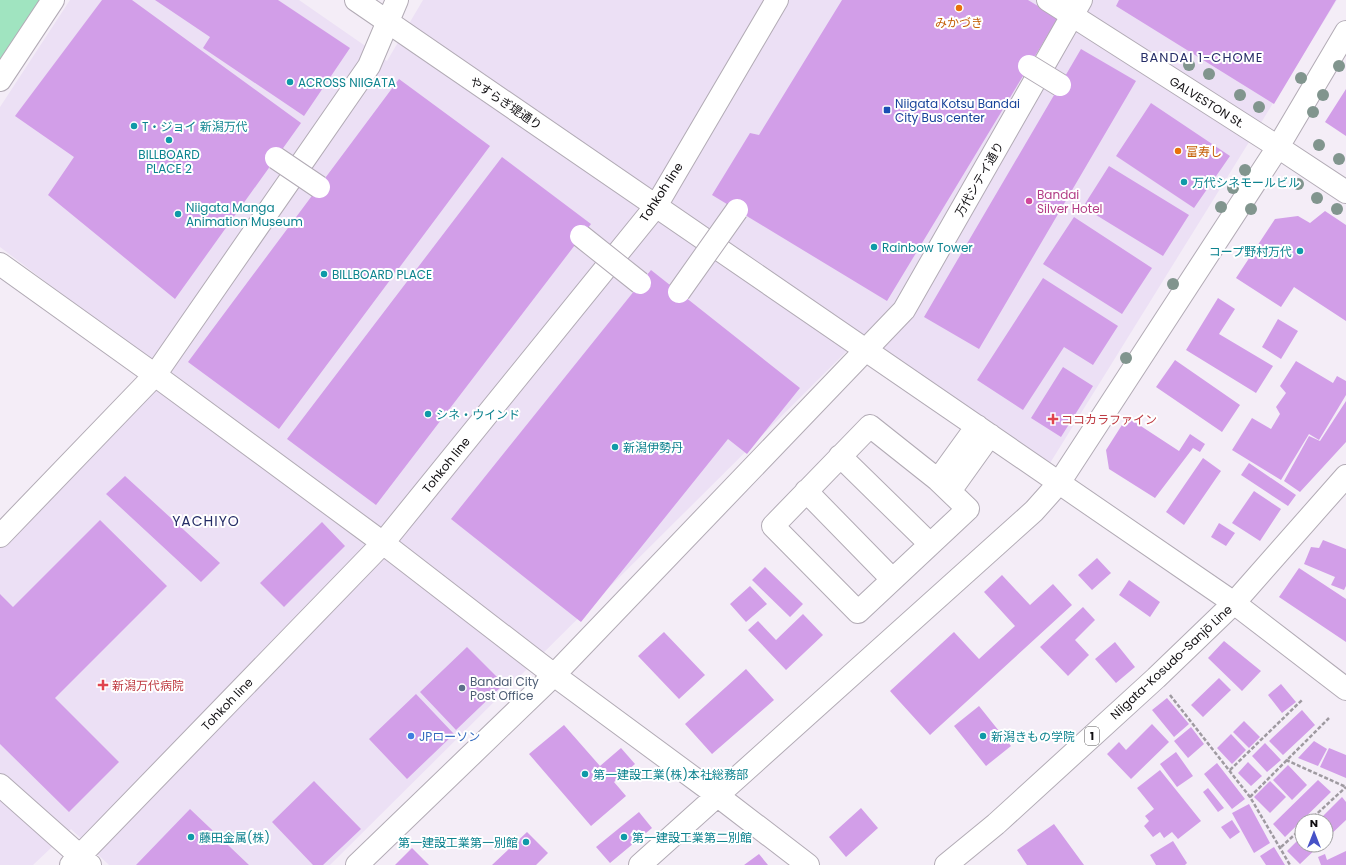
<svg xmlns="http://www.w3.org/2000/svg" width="1346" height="865" viewBox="0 0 1346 865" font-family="Poppins,'Noto Sans JP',sans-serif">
<rect width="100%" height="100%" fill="#f4edf7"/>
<path fill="#ece0f5" d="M70,0H299L387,61L423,0H1337L1047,468L860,338L330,865H109L71,829L33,865H0V548L168,375L0,247V107Z"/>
<path fill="#a0e4c0" d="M0,0H45L0,70Z"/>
<path fill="#d29ee8" d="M102,0H132L301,123L175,299L48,195L74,157L15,116Z
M155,0H278L350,48L304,116L203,48L210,37Z
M842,0H1028L1058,18L887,301L712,195L750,133L759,135Z
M1119,0H1336L1274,104L1116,6Z
M1081,49L1136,81L979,349L924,317Z
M399,79L490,146L279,429L188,362Z
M1346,89V136L1325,122Z
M1151,103L1230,156L1194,208L1116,156Z
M502,157L591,224L376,505L287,439Z
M1109,166L1189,215L1163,256L1083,207Z
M1325,211L1346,225V321L1294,287L1281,307L1236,278L1275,219L1298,216L1310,223Z
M1074,217L1152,268L1122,314L1043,264Z
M651,270L800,388L747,454L728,439L581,622L451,519Z
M1043,278L1118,326L1093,365L1064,347L1023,410L977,380Z
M1218,298L1235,309L1219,334L1273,366L1256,393L1186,350Z
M1278,319L1298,331L1281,359L1262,347Z
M1175,360L1240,405L1222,432L1156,387Z
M1296,361L1333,383L1337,376L1346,381V395L1319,440L1309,434L1281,480L1232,450L1252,418L1271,429L1280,414L1276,407L1286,393L1280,386Z
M1063,367L1093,386L1061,437L1031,418Z
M1346,401V442L1300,492L1284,481L1309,436L1320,441Z
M1127,417L1179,451L1190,434L1205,444L1200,452L1193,448L1155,498L1109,469L1106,450Z
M1203,458L1221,471L1184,525L1166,512Z
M1249,463L1296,495L1288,506L1241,475Z
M125,476L220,563L201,582L106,494Z
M1254,491L1281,509L1260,541L1232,523Z
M100,520L167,586L55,698L119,762L69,812L0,744V594L13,607Z
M322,522L345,546L284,607L260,583Z
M1219,523L1235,533L1226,546L1211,537Z
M1323,540L1346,549V586L1344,590L1331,585L1335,577L1304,564L1311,547L1319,548Z
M1097,558L1111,573L1092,590L1078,575Z
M765,567L803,604L790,617L752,580Z
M1299,568L1346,599V642L1279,597Z
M1002,575L1030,605L1053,584L1072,605L930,735L890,691L954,632L979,659L1015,626L984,592Z
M1129,580L1160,602L1150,617L1119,595Z
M750,586L767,604L746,622L730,604Z
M1083,607L1095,620L1075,640L1089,655L1068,676L1040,647Z
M803,614L823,635L786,670L748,630L758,621L776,640Z
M664,632L705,675L679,699L638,656Z
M1224,641L1261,671L1242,691L1208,658Z
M1115,642L1135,667L1116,683L1095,659Z
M467,647L504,684L456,730L420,692Z
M746,669L774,700L712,754L685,724Z
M1219,678L1231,690L1203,717L1191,705Z
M1281,684L1296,702L1282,713L1268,695Z
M416,694L454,734L407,779L369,739Z
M1167,698L1189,724L1174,737L1152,710Z
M979,706L1011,746L986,766L954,726Z
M1302,710L1315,725L1283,755L1269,741Z
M1244,721L1260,737L1249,748L1233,732Z
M1152,724L1169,742L1131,779L1107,754L1119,742L1126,750Z
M564,725L600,766L621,748L635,764L614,782L626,796L591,826L529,754Z
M1191,727L1204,744L1188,758L1174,741Z
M1231,734L1246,750L1232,764L1217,748Z
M1314,741L1327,749L1318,766L1298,758Z
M1265,743L1281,760L1267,772L1252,756Z
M1329,748L1346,755V778L1320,767Z
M1176,752L1193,776L1177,787L1160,764Z
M1248,762L1262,776L1251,786L1238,773Z
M1217,763L1245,799L1232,809L1204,774Z
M1288,765L1307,785L1292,800L1273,780Z
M1160,770L1201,821L1178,839L1172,832L1164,838L1160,832L1153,837L1144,826L1149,821L1145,816L1154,809L1137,788Z
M1318,780L1331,792L1285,837L1273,824Z
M314,781L361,829L323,865H313L272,822Z
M1270,781L1286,797L1270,813L1254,797Z
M1208,788L1224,808L1218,812L1203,792Z
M1342,797L1346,802V820L1326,839V821H1318Z
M1249,804L1270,843L1254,853L1232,813Z
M861,808L878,828L846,857L829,837Z
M190,809L249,865H136Z
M639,812L652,828L610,863L596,847Z
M1232,820L1240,832L1230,839L1221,827Z
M1054,824L1084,865H1027L1017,850Z
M527,832L548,853L536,865H492Z
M1302,836V845H1320L1300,864L1287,851Z
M1173,841L1187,863L1185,865H1156L1150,855Z
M1274,847L1285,865H1266L1260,856Z
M412,848L429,865H395Z
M1346,851V865H1321L1318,857L1325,854L1327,860Z
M759,854L768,865H744Z"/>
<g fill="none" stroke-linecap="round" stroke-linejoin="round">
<g stroke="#b2abb5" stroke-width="24">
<path id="minor" d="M356,0L1234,603L1346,689
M1048,0L1278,147L1346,192
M0,80L53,0
M0,264L155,375L383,543L554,675L718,796L808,865
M870,426L938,480L968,509L858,612L773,526Z
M840,456L930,544
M938,480L977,426
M806,491L892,579
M950,491L990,435
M0,536L155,375L369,66L397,0
M0,785L90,865
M71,865L383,543L656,206L777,0
M357,865L554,675L904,310L1081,0
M640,865L1034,511L1059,483L1278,147L1346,32"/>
</g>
<g stroke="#b2abb5" stroke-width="24">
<path id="major" d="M946,865L996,824L1156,678L1234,603L1346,476"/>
</g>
<path stroke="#9f9aa1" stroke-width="2.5" stroke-dasharray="4 2" stroke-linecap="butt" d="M1170,695L1250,797L1290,865
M1286,760L1346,787
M1230,770L1302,700
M1250,797L1329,718
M1309,821L1346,787
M1281,847L1302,828"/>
<use href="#minor" stroke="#fff" stroke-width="22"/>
<use href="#major" stroke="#fff" stroke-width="22"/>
<g stroke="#b2abb5" stroke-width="24" stroke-linecap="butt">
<path id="minor-bridge" d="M1029,66L1060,85
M276,158L319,187
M581,236L640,283
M679,292L737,210"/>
</g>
<use href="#minor-bridge" stroke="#fff" stroke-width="22"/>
</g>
<g fill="#81958e">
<circle cx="1189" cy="65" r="6"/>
<circle cx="1339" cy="66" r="6"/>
<circle cx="1209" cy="74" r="6"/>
<circle cx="1301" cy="78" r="6"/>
<circle cx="1240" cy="95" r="6"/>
<circle cx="1323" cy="95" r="6"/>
<circle cx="1259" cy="107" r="6"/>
<circle cx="1313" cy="112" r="6"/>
<circle cx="1319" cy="145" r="6"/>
<circle cx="1339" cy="159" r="6"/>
<circle cx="1245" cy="170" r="6"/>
<circle cx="1298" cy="184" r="6"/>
<circle cx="1233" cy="188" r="6"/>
<circle cx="1317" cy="198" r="6"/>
<circle cx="1221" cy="207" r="6"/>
<circle cx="1251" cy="209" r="6"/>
<circle cx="1337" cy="209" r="6"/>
<circle cx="1173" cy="284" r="6"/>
<circle cx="1126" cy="358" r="6"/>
</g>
<g fill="#e8710a" stroke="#fff" stroke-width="1.5">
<circle cx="959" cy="8" r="4"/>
<circle cx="1178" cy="151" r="4"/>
</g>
<g fill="#0f9aa8" stroke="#fff" stroke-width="1.5">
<circle cx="290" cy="82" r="4"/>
<circle cx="134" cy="126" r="4"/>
<circle cx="169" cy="140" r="4"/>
<circle cx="1184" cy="182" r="4"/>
<circle cx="178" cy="214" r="4"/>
<circle cx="874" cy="247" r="4"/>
<circle cx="1300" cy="251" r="4"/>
<circle cx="324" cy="274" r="4"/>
<circle cx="428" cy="414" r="4"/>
<circle cx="615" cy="447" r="4"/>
<circle cx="983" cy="736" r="4"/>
<circle cx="585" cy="774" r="4"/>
<circle cx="191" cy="837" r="4"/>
<circle cx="624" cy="837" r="4"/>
<circle cx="526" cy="842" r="4"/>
</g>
<rect fill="#1a4fb4" stroke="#fff" stroke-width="1.5" x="883" y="106" width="8" height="8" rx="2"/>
<circle fill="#d1479c" stroke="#fff" stroke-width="1.5" cx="1029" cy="201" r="4"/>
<g fill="#e0444e" stroke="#fff" stroke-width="1.5">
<path d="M1051 413h4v4h4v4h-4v4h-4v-4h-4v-4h4z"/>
<path d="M101 679h4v4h4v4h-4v4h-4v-4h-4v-4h4z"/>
</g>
<circle fill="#5c6f8a" stroke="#fff" stroke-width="1.5" cx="462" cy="688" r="4"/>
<circle fill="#3f7fe0" stroke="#fff" stroke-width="1.5" cx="411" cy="736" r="4"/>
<g text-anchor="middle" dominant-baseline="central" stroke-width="4" stroke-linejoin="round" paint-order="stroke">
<rect fill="#fff" stroke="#585658" stroke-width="1" x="1085" y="727" width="14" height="18" rx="3"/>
<g font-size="11" font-weight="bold" fill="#100e11">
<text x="1092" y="736">1</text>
</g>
<g font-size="12" fill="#c56008" stroke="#fff">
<text x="959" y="22">みかづき</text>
<text x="1186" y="151" text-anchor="start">富寿し</text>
</g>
<g font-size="12" fill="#0d838f" stroke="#fff" text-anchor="start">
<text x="298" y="82">ACROSS NIIGATA</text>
<text x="142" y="126">T・ジョイ 新潟万代</text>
<text x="169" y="154" text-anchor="middle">BILLBOARD<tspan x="169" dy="14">PLACE 2</tspan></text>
<text x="1192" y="182">万代シネモールビル</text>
<text x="186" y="207">Niigata Manga<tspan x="186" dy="14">Animation Museum</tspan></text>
<text x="882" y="247">Rainbow Tower</text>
<text x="1292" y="251" text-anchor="end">コープ野村万代</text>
<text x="332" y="274">BILLBOARD PLACE</text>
<text x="436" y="414">シネ・ウインド</text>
<text x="623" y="447">新潟伊勢丹</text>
<text x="991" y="736">新潟きもの学院</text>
<text x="593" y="774">第一建設工業(株)本社総務部</text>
<text x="199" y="837">藤田金属(株)</text>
<text x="632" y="837">第一建設工業第二別館</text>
<text x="518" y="842" text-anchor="end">第一建設工業第一別館</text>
</g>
<g font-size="12" fill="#100e11" stroke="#fff">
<text transform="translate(1207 102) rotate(32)">GALVESTON St.</text>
<text transform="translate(506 103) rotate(34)">やすらぎ堤通り</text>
<text transform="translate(979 179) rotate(-60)">万代シテイ通り</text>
<text transform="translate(661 192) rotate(-57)">Tohkoh line</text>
<text transform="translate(446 465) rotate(-51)">Tohkoh line</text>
<text transform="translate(1171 662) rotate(-43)">Niigata-Kosudo-Sanjō Line</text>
<text transform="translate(227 704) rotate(-46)">Tohkoh line</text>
</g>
<g font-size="12" fill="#164399" stroke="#fff" text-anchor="start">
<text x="895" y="103">Niigata Kotsu Bandai<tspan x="895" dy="14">City Bus center</tspan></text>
</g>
<g font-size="12" fill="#b23c85" stroke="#fff" text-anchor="start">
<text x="1037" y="194">Bandai<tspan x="1037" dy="14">Silver Hotel</tspan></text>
</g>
<g font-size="12" fill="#be3a42" stroke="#fff" text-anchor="start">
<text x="1061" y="419">ココカラファイン</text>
<text x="112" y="685">新潟万代病院</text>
</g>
<g font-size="12" fill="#4e5e75" stroke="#fff" text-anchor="start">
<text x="470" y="681">Bandai City<tspan x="470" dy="14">Post Office</tspan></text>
</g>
<g font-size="12" fill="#366cbe" stroke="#fff" text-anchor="start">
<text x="419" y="736">JPローソン</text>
</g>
<g font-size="13" letter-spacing="1" fill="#262e67" stroke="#fff">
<text x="1202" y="57">BANDAI 1-CHOME</text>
</g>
<g font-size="14" letter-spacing="1" fill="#262e67" stroke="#fff">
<text x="206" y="521">YACHIYO</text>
</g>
</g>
<g transform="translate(1314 833)"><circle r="19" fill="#ffffff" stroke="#9f9fa0"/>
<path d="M0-3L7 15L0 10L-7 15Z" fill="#4752c7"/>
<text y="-6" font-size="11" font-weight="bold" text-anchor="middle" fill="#100e11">N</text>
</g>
</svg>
